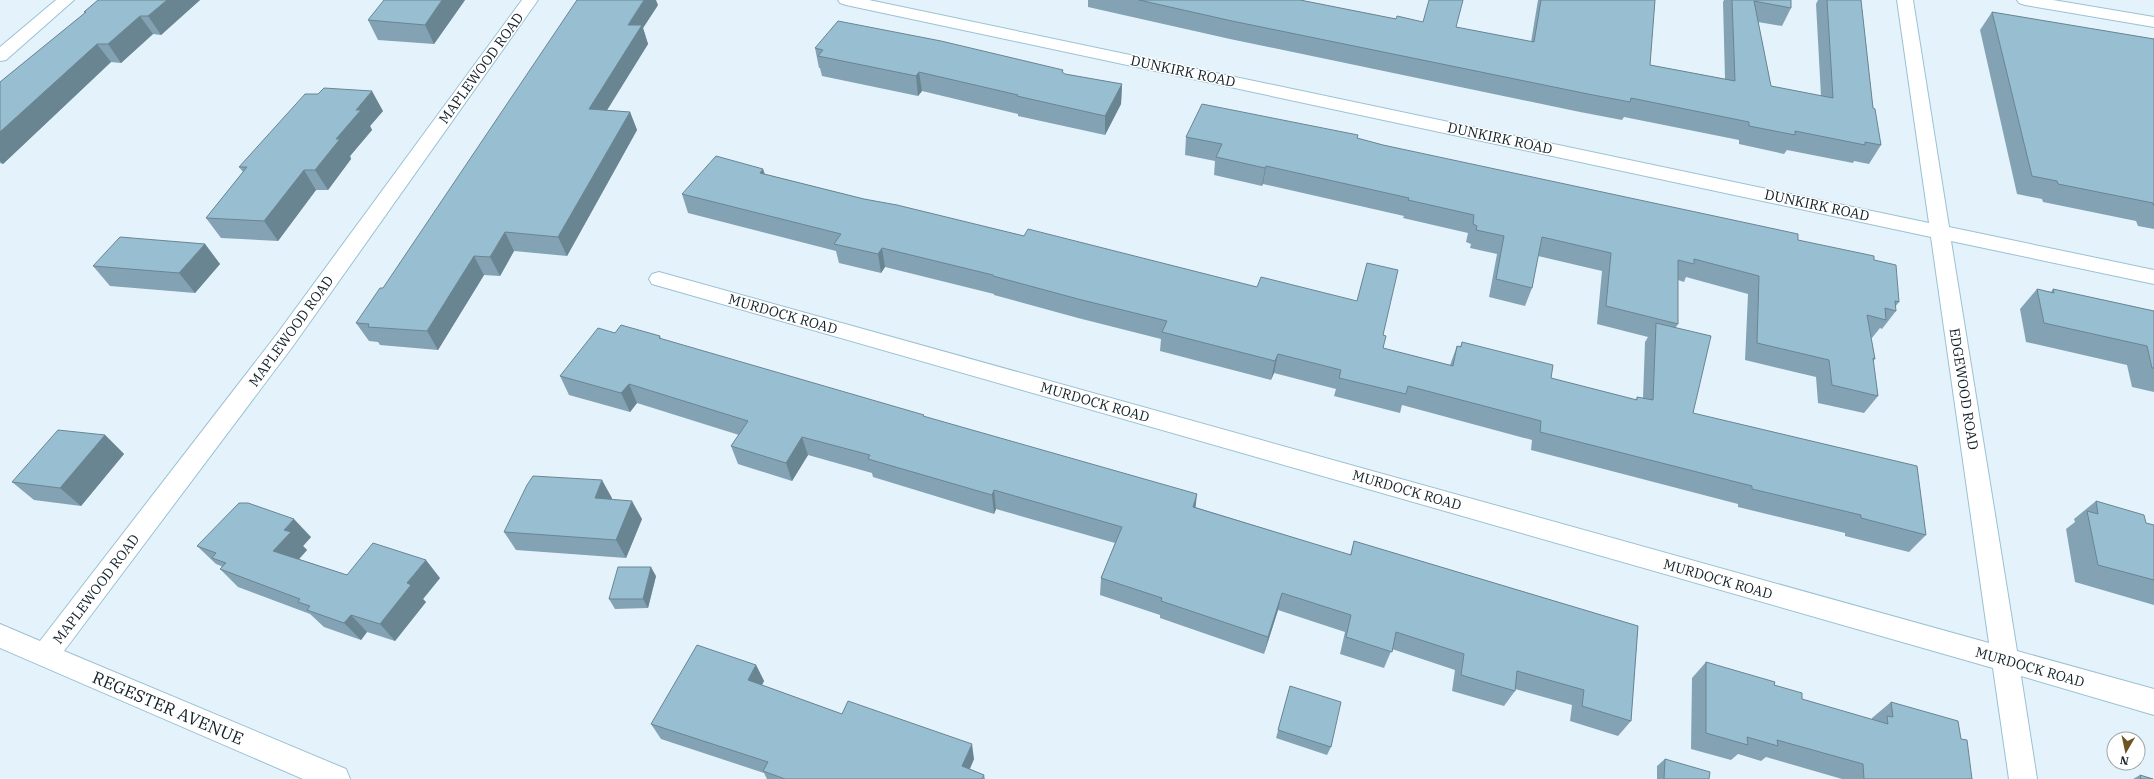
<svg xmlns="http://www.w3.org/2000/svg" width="2154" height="779" viewBox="0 0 2154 779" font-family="'IBM Plex Serif',serif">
<rect width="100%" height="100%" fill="#e4f3fb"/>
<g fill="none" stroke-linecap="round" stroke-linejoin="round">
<g stroke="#9ac1d4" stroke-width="2">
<path id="minor" d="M56,0H74L6,60L0,61V47Z
M522,0H538L293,346L64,651L346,769L350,779H303L0,648V624L40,641L277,334Z
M838,0H869L1929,223L1897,0H1913L1949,227L2154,270V284L1951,241L2017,651L2154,689V715L2021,676L2037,779H2009L1993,668L652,284L649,279L652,274L659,272L1989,643L1931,237L846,5L840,3Z
M2017,0H2053L2154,17V27L2025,5L2019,3Z"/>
</g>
<use href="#minor" fill="#fff" fill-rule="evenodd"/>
</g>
<path fill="#83a3b4" d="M98,0H200L161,35L153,34L121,63L111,62L3,164L0,163V82L85,13L84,12Z
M465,0L434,44L378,40L368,20Z
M1088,0H1300L1396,19L1423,22L1456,27L1531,42L1538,0H1655L1650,65L1725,79L1723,2L1724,0H1791V8L1782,26L1758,22L1771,86L1821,96L1816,4L1818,0H1861L1873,108L1881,145L1869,164L1854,161L1853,163L1787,150L1784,154L1739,144V140L1624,117L1622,120L1580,112L1230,39L1088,7Z
M658,5L643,28L648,44L607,110L630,112L637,130L567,256L514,251L500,276L484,275L438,350L380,345L378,342L369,341L356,323L383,288Z
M1992,12L2154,39V229L2138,226L2136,221L2043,202L2042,199L2017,194L1980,30Z
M815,48L1063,70V73L1065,74L1122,84L1121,104L1105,135L1018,116V114L922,91L918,96L822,76L820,68H819Z
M383,111L370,126L372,130L350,156L351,159L328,190H316L278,241L221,238L206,218L243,172L239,167Z
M1186,137L1357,138L1383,145L1798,240L1874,260L1899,302L1895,307L1896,311L1882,329L1880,328L1872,338L1871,337L1875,359L1873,361L1878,396L1864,413L1818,403L1816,377L1745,360L1748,294L1686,277L1684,282L1678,280V324L1676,327L1693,413L1926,535L1909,552L1845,536V533L1738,507V504L1531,450L1532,440L1402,405L1400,413L1334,396L1336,389L1274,373L1271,380L1160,351L1161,339L1078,318L994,295V294L885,267L881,273L839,263L836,251L688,213L682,194L763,169L765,174L864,199L1024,236L1257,287L1357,301L1367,263L1383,335V348L1450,365L1457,346L1460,347L1462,342L1551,378L1636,400L1637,397L1643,398L1645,342L1648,337L1597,324L1602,271L1538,256L1532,288L1525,306L1489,297L1497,254L1470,248L1471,244L1466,242L1468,233L1403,218L1404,216L1263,184L1262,186L1214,175L1215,161L1185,155Z
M205,244L220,264L195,293L110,286L93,266Z
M2037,289L2051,292L2053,289L2154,311V392L2132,387L2127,365L2026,342L2020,309Z
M615,333L660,336L661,339L924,417L1195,507L1350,555L1354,541L1638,626L1631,721L1618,736L1570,721L1572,705L1515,689V691L1504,706L1452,691L1455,670L1392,649L1384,668L1340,654L1345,632L1278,610L1264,654L1160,618V615L1100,595L1101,578L1115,543L996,509L994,514L873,477L872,473L808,455L792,481L738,464L731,446L739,435L637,403L630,412L569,395L560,376Z
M105,435L124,454L81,506L34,500L12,482Z
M612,498L611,499L642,519L626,558L516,550L504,532Z
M2096,501L2146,523L2154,525V605L2075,582L2066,529L2075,522L2074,519Z
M311,537L303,546L307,550L299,559L347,575L440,578L423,599L426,602L395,641L367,632L361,640L324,627L310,614L238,587L220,569L222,567L221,566L216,564L197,546Z
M656,576L648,608L615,609L609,599Z
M1706,662L1774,685L1802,699L1872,720V718L1891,702L1961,739L1972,779H1842L1766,757L1761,761L1738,754L1731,760L1691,749L1692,678Z
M756,665L764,681L762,685L842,714L974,759L970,769L984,775L985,779H767L764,773L661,739L651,724Z
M1290,686L1331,747L1327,755L1276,738Z
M1665,759L1709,779H1657V766Z
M2140,775L2153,779H2133Z"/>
<path fill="#6a8592" d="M167,0H200L161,35L148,16Z
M442,0H465L434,44L425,25Z
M644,0H656L658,5L643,28L648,44L596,128L589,109L628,25Z
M140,16L153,34L121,63L108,44Z
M97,44L111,62L3,164L0,161V132Z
M919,72L922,91L918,96L916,76Z
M1122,84L1121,104L1105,135V116Z
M372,91L383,111L370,126L372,130L350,156L351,159L328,190L315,170L356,110Z
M630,112L637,130L567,256L558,237Z
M1266,166L1263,184L1262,186L1265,168Z
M763,169L768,189L760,173Z
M304,170L316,190L278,241L264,221Z
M505,232L514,251L500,276L490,257Z
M205,244L220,264L195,293L179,273Z
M882,248L885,267L881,273L878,254Z
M474,256L484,275L438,350L427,331Z
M1278,354L1274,373L1271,380L1275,361Z
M629,384L637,403L630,412L621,393Z
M105,435L124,454L81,506L60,488Z
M802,437L808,455L792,481L786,463Z
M602,480L612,498L605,516L595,498Z
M994,490L996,509L994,514L992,495Z
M1197,494L1195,513L1193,507Z
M632,501L642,519L626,558L616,540Z
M294,519L311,537L303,546L307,550L291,568L273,551L284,530Z
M426,560L440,578L423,599L426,602L395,641L380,624L407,583Z
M651,567L656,576L648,608L643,599Z
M1282,593L1278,610L1264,654L1268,637Z
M351,615L367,632L361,640L344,623Z
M756,665L764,681L756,696L748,680Z
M972,744L974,759L965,779L962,766Z"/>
<path fill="#98bed1" stroke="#6a8592" d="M98,0H167L148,16H140L108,44H97L0,132V82L86,12H84Z
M384,0H442L425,25L368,20Z
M577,0H644L628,25H642L589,109L630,112L558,237L505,232L490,257L474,256L427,331L368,327L369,324L356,323L380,288H383Z
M1139,0H1300L1396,19L1397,16L1423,22L1429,0H1463L1456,27L1534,42L1541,0H1655L1650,65L1735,81L1732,0H1791V8L1754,1L1771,86L1833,98L1827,0H1861L1873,108L1875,109L1881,145L1865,142V145L1795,131V135L1749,126V122L1631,98L1630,102L1588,94L1232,21Z
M1992,12L2154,39V206L2153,203L2058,184L2057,181L2032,176Z
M838,21L941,41L1063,70L1062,72L1065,74L1122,84L1105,116L1017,96L1018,95L919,72L916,76L818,56L823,50L815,48Z
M324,88L372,91L356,110H361L336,139H340L315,170H304L264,221L206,218L247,167H239L305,94H318Z
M1202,104L1358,135L1357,138L1383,145L1747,223L1798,234V240L1874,256V260L1896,265L1899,302L1895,301L1896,311L1885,308L1886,320L1867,315L1875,359L1873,358L1878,396L1832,385L1829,360L1757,343L1759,276L1694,259V264L1678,260V324L1606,306L1611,253L1542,237L1532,288L1496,279L1504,236L1476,230L1477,226L1473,224L1474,215L1408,200L1409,198L1266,166L1265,168L1216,157L1222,144L1186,137Z
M716,156L763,169L760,173L864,199L897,205L1024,236L1028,229L1257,287L1261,277L1357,301L1367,263L1398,270L1383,335L1386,336L1383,348L1453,366L1457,346L1461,347L1462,342L1553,365L1551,378L1637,400V397L1653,400L1656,323L1711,336L1693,413L1917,466L1926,535L1861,518V515L1752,489V486L1540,432L1541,421L1408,386L1406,394L1339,378L1341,370L1278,354L1275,361L1162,332L1167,321L1078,299L993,276V275L882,248L878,254L834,244L841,234L682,194Z
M120,237L205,244L179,273L93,266Z
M2037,289L2054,293L2053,289L2154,311V368H2152L2147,346L2044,323Z
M621,325L660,336L659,338L924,415L923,416L1197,494L1193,507L1351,555L1354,541L1638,626L1631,721L1582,706L1584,690L1517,671L1515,691L1461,675L1464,654L1396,632L1392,652L1346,637L1351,615L1282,593L1268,637L1161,601L1162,598L1101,578L1122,527L994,490L992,495L868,459L870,455L802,437L786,463L731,446L748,421L629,384L621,393L560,376L598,328L615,333Z
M58,430L105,435L60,488L12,482Z
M533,476L602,480L595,498L632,501L616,540L504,532L527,485Z
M2096,501L2144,515L2146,523L2154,525V580L2098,565L2087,511L2098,514Z
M239,503H248L294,519L284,530L291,532L273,551L347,575L373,543L426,560L407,583L411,585L380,624L351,615L344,623L307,610L310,606L298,602L300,599L220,569L226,563L212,558L216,553L197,546Z
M618,567H651L643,599H609Z
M697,645L756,665L748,680L842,714L848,701L972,744L962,766L984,775L982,779H785L763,771L768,762L651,724Z
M1706,662L1775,682L1774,685L1802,693V699L1888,724L1887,716L1893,717L1891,702L1958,721L1961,739L1967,740L1972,779H1864L1863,764L1777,740L1778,746L1747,737L1748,745L1706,733Z
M1290,686L1341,702L1331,747L1278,730Z
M1665,759L1710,772L1709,779H1664Z
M2140,775L2153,779H2141Z"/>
<g text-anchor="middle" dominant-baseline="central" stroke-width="3" stroke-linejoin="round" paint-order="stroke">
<g font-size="14" fill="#112027" stroke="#fff">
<text transform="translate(481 68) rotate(-54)">MAPLEWOOD ROAD</text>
<text transform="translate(1183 71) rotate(12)">DUNKIRK ROAD</text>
<text transform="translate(1500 138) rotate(12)">DUNKIRK ROAD</text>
<text transform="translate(1817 205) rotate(12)">DUNKIRK ROAD</text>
<text transform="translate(783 314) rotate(16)">MURDOCK ROAD</text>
<text transform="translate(291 331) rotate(-54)">MAPLEWOOD ROAD</text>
<text transform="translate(1964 389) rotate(81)">EDGEWOOD ROAD</text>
<text transform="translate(1095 402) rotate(16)">MURDOCK ROAD</text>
<text transform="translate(1407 490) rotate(16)">MURDOCK ROAD</text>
<text transform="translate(1718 579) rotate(16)">MURDOCK ROAD</text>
<text transform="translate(96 589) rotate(-53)">MAPLEWOOD ROAD</text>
<text transform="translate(2030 667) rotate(16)">MURDOCK ROAD</text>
</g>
<g font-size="17" fill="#112027" stroke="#fff">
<text transform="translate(168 708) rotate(23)">REGESTER AVENUE</text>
</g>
</g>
<g transform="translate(2126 751) rotate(189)"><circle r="19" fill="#ffffff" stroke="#a0a6a9"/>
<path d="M0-3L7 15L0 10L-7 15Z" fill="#6e5425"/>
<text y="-6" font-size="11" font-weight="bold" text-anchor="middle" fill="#112027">N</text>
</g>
</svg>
